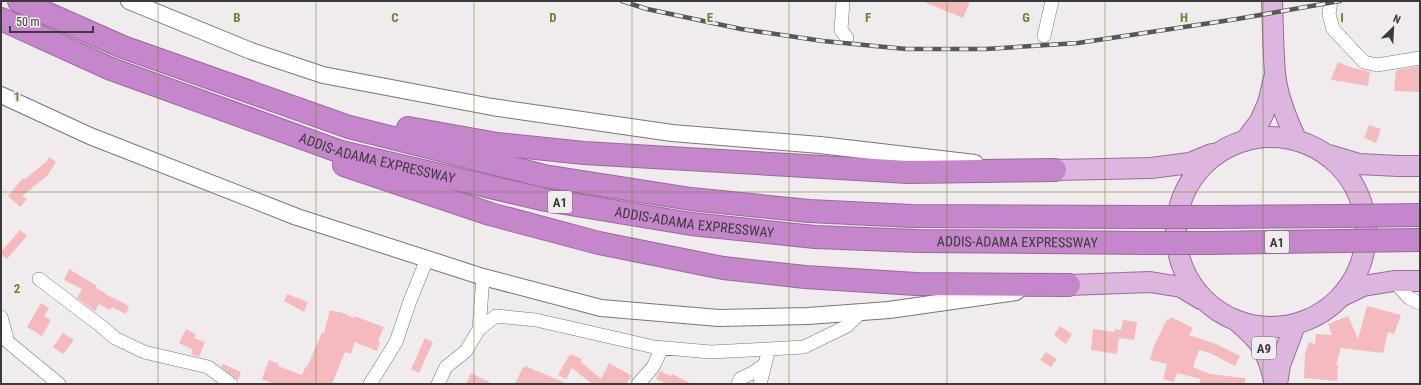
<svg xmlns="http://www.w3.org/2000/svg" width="1421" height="385" viewBox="0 0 1421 385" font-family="'Roboto Condensed',sans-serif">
<rect width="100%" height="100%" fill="#f0ecee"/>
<path fill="#f4babd" d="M922,1H970L963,18Z
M1338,62L1350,67L1370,72L1368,86L1339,81V82L1331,79Z
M1420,66V92L1394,91L1396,70Z
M1369,125L1381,129L1376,143L1364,138Z
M49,157L56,162L47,176L22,196L27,199L20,207L8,196L23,178L25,179L46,162Z
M20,230L27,236L7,259L1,254V252Z
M69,269L97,286L96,288L105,293V294L129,306L126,314L112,307L110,310L99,304L95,311L77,298L82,289L64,280Z
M287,294L308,302L304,312L284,301Z
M41,303L49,308L44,316L51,320L42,336L27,327Z
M1367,306L1401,315L1394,334L1388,332L1383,353L1341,348L1336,365H1338L1337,381L1304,378L1305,354L1309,342L1315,344L1316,334L1332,335L1328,324L1348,316L1358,339Z
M330,310L343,313L353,318L354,316L384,327L378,341L380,342L377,351L355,342L351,354L345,352L332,384H274L262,379L269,360L279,364L278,366L302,375L306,366L307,367L322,333H324Z
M1171,317L1193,328L1189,335L1216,344L1240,356L1235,366L1210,353L1199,350L1193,367L1210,374L1245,378V384H1199L1201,379L1177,373L1174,382L1163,379L1167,364L1150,360L1154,346L1167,319L1169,320Z
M1123,320L1137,322L1134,340L1119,338L1117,354L1091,350L1093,329L1114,332L1115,329L1121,330Z
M1060,326L1072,334L1066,344L1054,335Z
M186,329L196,334L194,338L205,342L199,357L191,354L193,350L179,343Z
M63,333L74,340L63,354L53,347Z
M425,338L433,342L419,373L411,369Z
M1046,352L1057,359L1051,367L1040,360Z
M570,354L582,359L581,362L601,379L609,363L632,376L626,384H592L572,368L566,379L558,375Z
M223,364L241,372L238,380L221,367Z
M525,366L568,384H515L523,367L525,368Z
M660,371L671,376L672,374L692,384H667L656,379Z
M471,373L493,384H466Z"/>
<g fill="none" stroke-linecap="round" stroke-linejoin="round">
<g stroke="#787576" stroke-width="14">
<path id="minor" d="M843,1L841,30L847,38
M1331,1L1329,14L1333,29L1364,62L1377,65L1420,58
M1044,36L1052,1
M39,279L101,326L115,338L144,352L208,367L231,384
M1394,281L1409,298L1420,303
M1,317L8,342L59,384
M479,329L496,316L536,320L654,347L711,352L769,349
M370,384L396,342L410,301L427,259
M438,384L446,367L466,351L479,329L483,277
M638,384L653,367L662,348
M738,384L740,379L754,372L765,364
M760,384L769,349L804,347L847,326L861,312"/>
</g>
<g stroke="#787576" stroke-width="18">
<path id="tertiary" d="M129,1L251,51L323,75L492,107L672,133L820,145L975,163
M1,95L90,136L297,217L483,277L601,308L719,318L808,316L889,310L1016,292"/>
</g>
<g stroke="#966c99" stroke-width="22">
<path id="primary" d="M1272,1C1273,25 1273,49 1275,73C1277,96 1287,120 1297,141
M1176 232a95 95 0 1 1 190 0a95 95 0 1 1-190 0Z
M1245,141L1260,121L1268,103L1274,78
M1329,155L1359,164L1398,166H1420
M1055,170L1151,168L1190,163L1212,154
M1069,285L1150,282L1181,287L1201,299
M1342,296L1363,286L1394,281H1420
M1237,321C1263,343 1267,351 1275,384
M1277,384L1280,365L1295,325"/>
</g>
<g stroke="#966c99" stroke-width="24">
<g id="motorway">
<path d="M19,1L123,47L349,127L544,176L691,199L809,211L912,216L1146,217"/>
<path id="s1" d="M1,19L111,69L341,152L546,200L691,224L815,237L917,241L1148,243"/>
<path d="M408,128L497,144L584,153L908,172L1055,170"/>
<path d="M344,165L490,214L599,243L723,268L805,277L916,284L1069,285"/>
<path d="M1213,217L1343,216"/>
<path d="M1211,243L1343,241"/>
</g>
</g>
<use href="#minor" stroke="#fff" stroke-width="13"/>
<use href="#tertiary" stroke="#fff" stroke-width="16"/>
<use href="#primary" stroke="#ddb6e0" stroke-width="20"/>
<use href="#motorway" stroke="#c686cc" stroke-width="22"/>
<g stroke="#585757" stroke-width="4.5">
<path id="rail" d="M622,1L647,9L741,29L823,41L906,49H986L1078,43L1237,19L1340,1"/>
</g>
<use href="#rail" stroke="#f0ecee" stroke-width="3" stroke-dasharray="9" stroke-linecap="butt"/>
<g stroke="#966c99" stroke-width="24" stroke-linecap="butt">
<path id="motorway-bridge" d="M1343,216L1420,215
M1146,217H1213
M1343,241L1420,240
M1148,243H1211"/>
</g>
<use href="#motorway-bridge" stroke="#c686cc" stroke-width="22"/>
</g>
<path fill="none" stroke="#728231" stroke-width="1" stroke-opacity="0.55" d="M158,1V384M316,1V384M474,1V384M632,1V384M789,1V384M947,1V384M1105,1V384M1263,1V384M1,192H1420"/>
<g text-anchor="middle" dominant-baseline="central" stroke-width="4" stroke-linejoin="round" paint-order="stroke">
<g fill="#f0ecee" stroke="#727071" stroke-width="1">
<rect x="548" y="191" width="24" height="22" rx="3"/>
<rect x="1265" y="231" width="24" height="22" rx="3"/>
<rect x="1252" y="337" width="24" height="22" rx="3"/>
</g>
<g font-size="13" font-weight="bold" fill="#3c3b3b">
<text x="560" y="202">A1</text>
<text x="1277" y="242">A1</text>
<text x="1264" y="348">A9</text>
</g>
<g font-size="14" fill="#3c3b3b" stroke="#f0ecee">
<text stroke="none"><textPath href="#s1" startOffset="402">ADDIS-ADAMA EXPRESSWAY</textPath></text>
<text stroke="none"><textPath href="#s1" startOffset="726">ADDIS-ADAMA EXPRESSWAY</textPath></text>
<text stroke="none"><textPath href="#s1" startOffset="1050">ADDIS-ADAMA EXPRESSWAY</textPath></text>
</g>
</g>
<g font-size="13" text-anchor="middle" font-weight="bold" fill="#728231" stroke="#f0ecee" stroke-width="4" stroke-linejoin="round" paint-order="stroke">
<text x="237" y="22">B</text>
<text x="395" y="22">C</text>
<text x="553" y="22">D</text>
<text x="710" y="22">E</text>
<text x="868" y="22">F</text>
<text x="1026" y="22">G</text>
<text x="1184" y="22">H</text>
<text x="1342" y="22">I</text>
<text x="17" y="101">1</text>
<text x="17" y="293">2</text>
</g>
<rect width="1421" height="385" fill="none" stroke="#3c3b3b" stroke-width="4"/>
<g transform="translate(1393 28) rotate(24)" stroke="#f0ecee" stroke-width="3" paint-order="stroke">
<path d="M0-3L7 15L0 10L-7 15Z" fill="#3c3b3b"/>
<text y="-6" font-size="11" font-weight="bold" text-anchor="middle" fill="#3c3b3b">N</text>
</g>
<path d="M10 26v6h83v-6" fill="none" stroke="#3c3b3b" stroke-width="2"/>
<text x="16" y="26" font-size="12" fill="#3c3b3b" stroke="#f0ecee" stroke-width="3" paint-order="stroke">50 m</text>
</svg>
